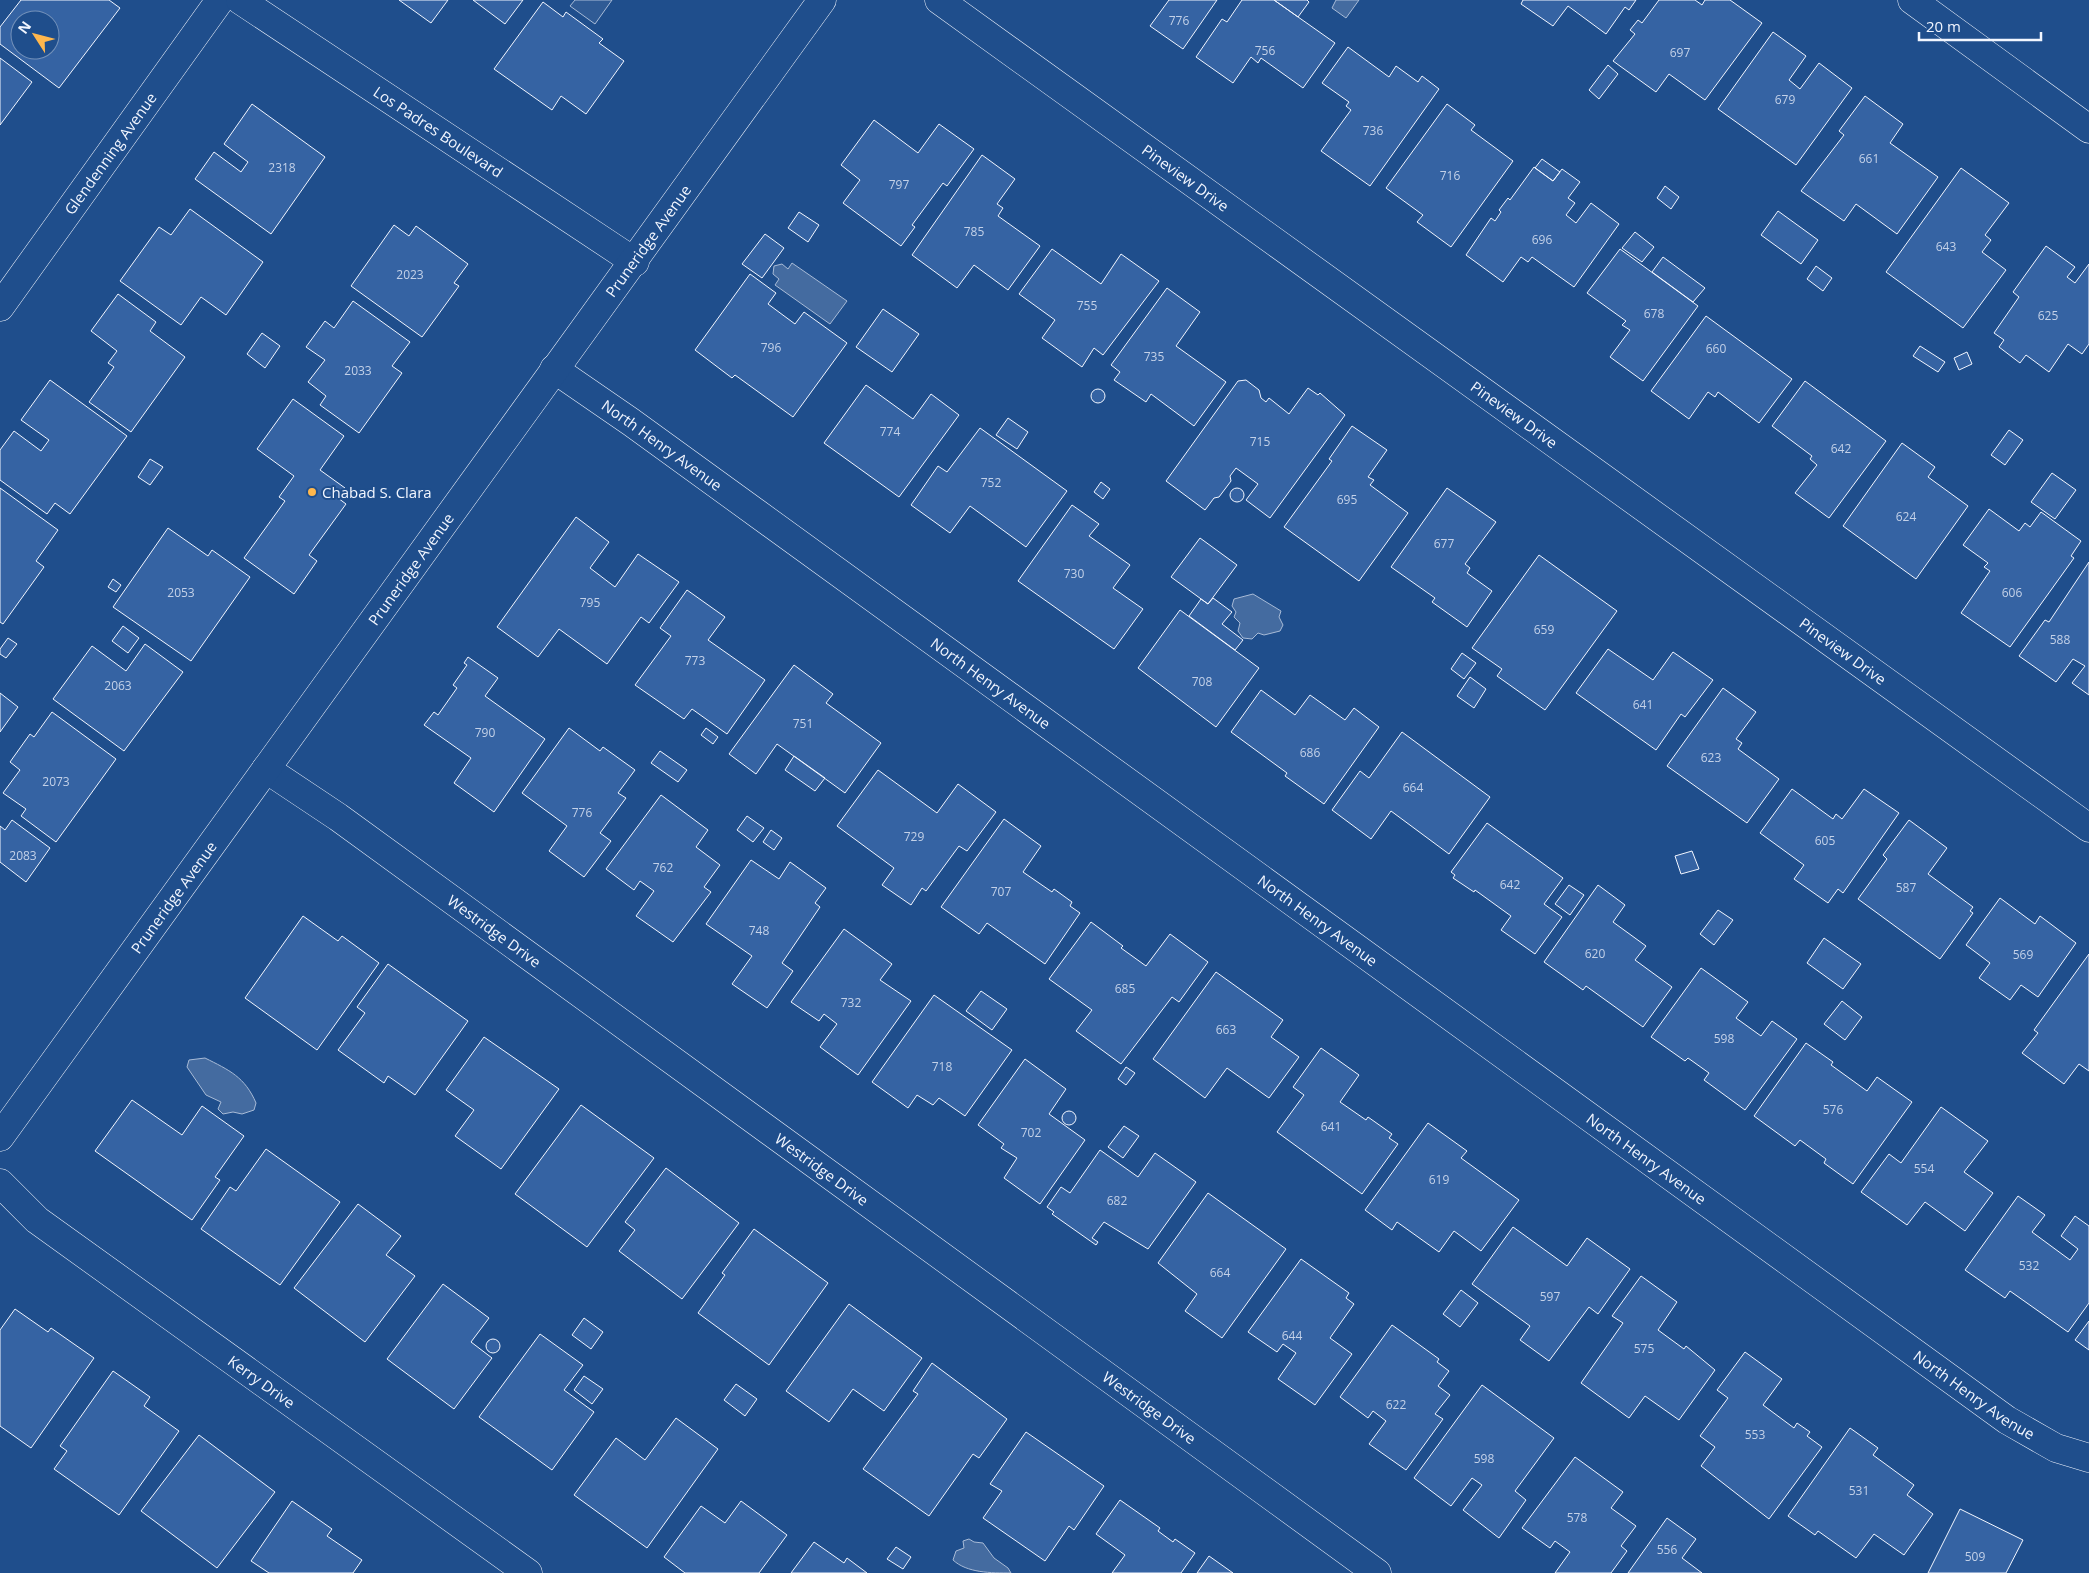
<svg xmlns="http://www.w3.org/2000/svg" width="2089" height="1573" viewBox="0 0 2089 1573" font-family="'Open Sans',sans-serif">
<rect width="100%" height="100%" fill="#1f4e8c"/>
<path fill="#305b95" stroke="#a8bbd7" d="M575,0H612L595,24L570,6Z"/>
<path fill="#446ba0" stroke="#a8bbd7" d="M1336,0H1359L1346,18L1332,8Z
M792,263L847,301L830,324L775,285L779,279L773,274L774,266L782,264L788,269Z
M1253,594L1281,611L1279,617L1283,625L1280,631L1264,635L1258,633L1252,639L1243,638L1238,631L1240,623L1234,617L1236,612L1232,606L1234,599Z
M205,1058C229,1070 245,1077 256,1103L254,1110L242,1114L233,1112L223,1114L218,1109L221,1102L206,1095L187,1067L189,1060Z
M969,1539L974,1542L983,1543L994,1558L1008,1568L1011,1573C991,1573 967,1573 953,1560L956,1551L964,1548L963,1541Z"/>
<path fill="#3563a3" stroke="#f2f6ff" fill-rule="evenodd" d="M21,0H109L120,8L59,88L0,44V27ZM20,20H50V50H20Z
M399,0H448L431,23Z
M473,0H523L505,24Z
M1169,0H1217L1183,49L1150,26Z
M1242,0H1274L1335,43L1303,88L1261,58L1258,63L1251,57L1233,83L1196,57L1222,19L1227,22Z
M1274,0H1307L1309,2L1298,17Z
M1523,0H1636L1629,10L1625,7L1606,34L1568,6L1553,26L1521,4Z
M1659,0H1695L1702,5L1705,0H1730L1762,23L1705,100L1669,74L1656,92L1613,61L1635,34L1630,30L1638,20L1642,23Z
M543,2L563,17L566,12L603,39L599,43L624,61L586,114L561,96L552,110L494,69Z
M1773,32L1806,56L1789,80L1800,89L1819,63L1852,88L1796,165L1718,109Z
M1348,47L1389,77L1396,66L1418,82L1422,76L1439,89L1370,186L1321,151L1351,110L1346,106L1349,102L1322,83Z
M0,58L32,82L0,125Z
M1608,65L1618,74L1599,99L1589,90Z
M1865,96L1903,124L1890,143L1938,177L1897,234L1856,204L1844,221L1801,191L1844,135L1839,131Z
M252,104L325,157L271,234L195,179L214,152L241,172L248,162L224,144Z
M1447,104L1475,125L1471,130L1513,161L1451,247L1417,222L1423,215L1386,188Z
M874,120L918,153L939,124L974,149L947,186L943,183L912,225L915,227L901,246L843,203L860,180L841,165Z
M982,155L1015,179L997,204L1003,208L998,216L1040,246L1008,290L974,265L957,288L912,255Z
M1542,159L1560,172L1553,181L1535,168Z
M1534,167L1553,181L1562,169L1580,182L1568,198L1575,203L1566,215L1576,223L1591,203L1619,224L1574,287L1532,257L1528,262L1521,257L1503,282L1466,255L1491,218L1495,221L1501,212L1499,210L1508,198L1510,200Z
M1961,168L2009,203L1985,235L1991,240L1982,252L2006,270L1963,328L1886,272Z
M1665,186L1679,197L1671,209L1657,198Z
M190,209L263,262L226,315L201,297L181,325L120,281L159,227L171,235Z
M1778,211L1818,240L1801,264L1761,235Z
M799,212L819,225L808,242L788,228Z
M394,225L409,236L416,226L468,264L454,283L459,286L422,337L351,286Z
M1635,232L1654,247L1642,262L1622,248Z
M765,234L784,248L762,278L742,264Z
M2046,246L2075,267L2067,277L2075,283L2089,264V344L2082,354L2068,344L2049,372L2026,355L2020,363L1999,347L2004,340L1994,333L2019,297L2013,292Z
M1052,249L1101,284L1121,254L1159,281L1103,355L1094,348L1082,367L1042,338L1055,320L1019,294Z
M1620,249L1698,306L1643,381L1610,357L1630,330L1622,325L1626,321L1587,293Z
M1663,257L1705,288L1693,302L1652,272Z
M1816,266L1832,278L1823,291L1807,279Z
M750,274L776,293L768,304L795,324L804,312L847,343L793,417L735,375L732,378L695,350Z
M1167,288L1200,312L1176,346L1226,382L1194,426L1151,394L1146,402L1114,380L1120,372L1111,365Z
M118,294L156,322L150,331L185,357L131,432L89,402L114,367L108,363L117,351L91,331Z
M353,301L410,342L392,366L402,373L359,433L320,405L326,396L308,382L325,360L306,347L325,321L334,328Z
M883,309L919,334L892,372L856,347Z
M1706,316L1792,379L1759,423L1718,392L1715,397L1708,392L1689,419L1651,391Z
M262,333L280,346L265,368L247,354Z
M1920,346L1945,362L1938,372L1913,356Z
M1967,352L1972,364L1959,370L1954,358Z
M50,380L127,436L70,514L55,503L47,514L0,480V450L14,431L41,451L49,440L21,420Z
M1246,380L1259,390L1261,398L1266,402L1269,398L1289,414L1308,388L1318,395L1320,393L1345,415L1270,518L1246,500L1258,484L1236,468L1230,476L1231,481L1219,497L1214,498L1205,510L1166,481L1238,381Z
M1805,381L1886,441L1829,518L1795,493L1817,465L1810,459L1812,456L1772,426Z
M866,385L913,419L931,394L959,415L899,497L824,443Z
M1091 396a7 7 0 1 1 14 0a7 7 0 1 1-14 0Z
M293,399L344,436L320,470L345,488L338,498L346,504L309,555L317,561L294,594L244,558L285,501L279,497L294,476L257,449Z
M1008,418L1028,432L1017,449L996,435Z
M1352,426L1387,450L1368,477L1374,480L1370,485L1408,513L1359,581L1284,527L1332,461L1329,459Z
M980,428L1067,491L1026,547L970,506L950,533L911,505L938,466L947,472Z
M2009,430L2023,440L2005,465L1991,455Z
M1902,443L1935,467L1928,477L1968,506L1916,579L1843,526Z
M150,459L163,467L150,485L138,477Z
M2052,473L2076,490L2055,519L2031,502Z
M1101,482L1110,489L1103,499L1094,492Z
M1230 495a7 7 0 1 1 14 0a7 7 0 1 1-14 0Z
M0,488L58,530L36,561L44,567L3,624L0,622Z
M1447,488L1496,522L1465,564L1470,568L1467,573L1492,591L1467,627L1432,602L1435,598L1391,567Z
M1072,505L1099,524L1089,536L1130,565L1113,588L1143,609L1114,649L1018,581Z
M1989,509L2019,531L2025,523L2030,527L2041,512L2081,541L2071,556L2074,558L2010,647L1961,613L1990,571L1984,567L1988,563L1963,545Z
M576,517L609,542L590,568L615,587L638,554L679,582L649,623L641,617L607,664L559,629L538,657L497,627Z
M168,528L208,556L212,550L250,577L191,661L113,607Z
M1200,538L1237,565L1208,604L1171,577Z
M1539,555L1617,611L1545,710L1497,676L1502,669L1472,648Z
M2089,562V695L2072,683L2085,666L2073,659L2056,682L2019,656L2045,620L2049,622Z
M113,579L121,585L116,592L108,587Z
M687,590L725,617L708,640L765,680L727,734L692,709L684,719L635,685L671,636L660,628Z
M1213,598L1232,612L1222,624L1243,640L1235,650L1189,616L1201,599L1208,604Z
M1180,610L1259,668L1216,727L1138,668Z
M123,626L139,638L128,653L112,641Z
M8,638L17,644L6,658L0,654V649Z
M145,644L183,672L124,751L53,699L92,646L126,671Z
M1608,649L1653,680L1673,652L1713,680L1685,717L1681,714L1656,750L1576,693Z
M1462,653L1476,663L1464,679L1451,669Z
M468,657L498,678L485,696L545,739L494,812L454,783L471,758L424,725L434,712L438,715L457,688L453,685L467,665L464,663Z
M794,665L833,694L826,703L881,743L845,793L777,744L756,774L729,754Z
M1470,677L1486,689L1474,708L1457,696Z
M1723,688L1756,712L1736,739L1742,743L1738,749L1779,779L1747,823L1667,766Z
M1261,690L1295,715L1310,695L1345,720L1354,708L1379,727L1324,804L1285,776L1287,773L1231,732Z
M0,693L18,707L0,732Z
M52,712L116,759L56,842L21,816L26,809L3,793L20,770L10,762L30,734L34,737Z
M569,728L600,751L603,747L635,770L618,793L626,798L600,833L611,841L584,877L549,851L567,826L522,793Z
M706,728L718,737L713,744L701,735Z
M1402,732L1490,797L1449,854L1391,811L1371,839L1332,810L1360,771L1369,778Z
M660,751L687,770L678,782L651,763Z
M794,756L825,778L815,791L785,770Z
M878,770L937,813L958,784L996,812L967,851L959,846L926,891L922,888L911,905L882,885L894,868L837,826Z
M1792,789L1833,819L1836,814L1842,819L1864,789L1899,813L1843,893L1838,889L1828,903L1794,879L1804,865L1760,833Z
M661,795L708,830L696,847L720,865L704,887L711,892L673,942L636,916L654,891L640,881L634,890L606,869Z
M747,816L764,828L753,842L737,830Z
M1004,819L1041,846L1023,872L1052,892L1054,889L1072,902L1070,906L1080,913L1045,964L987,923L979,934L941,907Z
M12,820L50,848L26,882L0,862V826L5,830Z
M1909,820L1947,848L1928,874L1973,907L1970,911L1973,913L1940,959L1858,899L1887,859L1883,855Z
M1487,823L1563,878L1544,904L1562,917L1535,954L1501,930L1511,916L1475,890L1474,892L1453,878L1455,875L1451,872Z
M771,830L782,838L774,850L763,842Z
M1692,851L1699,869L1681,874L1675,856Z
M751,860L779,879L790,862L826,888L815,903L820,907L782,963L793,971L767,1008L732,984L752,956L706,924Z
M1569,885L1584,895L1570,915L1555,904Z
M1598,885L1625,905L1613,922L1646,946L1635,960L1672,987L1643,1027L1586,986L1583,990L1544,962Z
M2000,898L2035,924L2040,916L2076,943L2038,997L2021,985L2010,1000L1979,978L1990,963L1966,945Z
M1718,910L1733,920L1714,945L1700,934Z
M303,916L338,941L342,936L379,963L317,1050L245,998Z
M1091,922L1123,946L1121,948L1146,966L1170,934L1208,962L1179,1002L1172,997L1121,1064L1076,1031L1092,1010L1049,979Z
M844,929L892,964L880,980L911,1001L858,1075L820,1047L837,1024L824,1014L819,1021L791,1002Z
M1824,938L1861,964L1843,989L1807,963Z
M2089,954V1071L2079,1064L2064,1084L2022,1053L2038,1033L2034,1030Z
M388,964L468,1021L415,1095L388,1076L384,1083L338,1050L365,1013L357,1007Z
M1701,968L1748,1002L1736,1018L1761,1036L1772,1021L1797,1039L1745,1110L1704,1080L1709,1073L1688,1058L1685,1061L1651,1037Z
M1216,972L1283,1020L1271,1037L1299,1057L1269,1098L1227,1068L1205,1098L1153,1059Z
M981,991L1007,1009L992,1030L966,1011Z
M934,995L1012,1050L965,1116L939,1098L933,1105L917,1095L908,1108L872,1082Z
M1842,1001L1862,1017L1845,1040L1824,1024Z
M484,1037L559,1089L501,1169L455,1136L474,1110L446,1090Z
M1806,1043L1833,1062L1831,1065L1867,1091L1877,1077L1912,1102L1853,1184L1824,1163L1826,1159L1800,1140L1795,1146L1754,1116Z
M1321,1048L1359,1075L1340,1102L1366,1120L1368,1117L1392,1134L1389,1138L1398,1144L1362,1194L1277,1132L1304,1095L1293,1087Z
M1025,1059L1066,1089L1049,1114L1085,1140L1040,1204L1004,1178L1017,1158L1001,1148L1004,1144L978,1125Z
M1126,1067L1135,1073L1126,1085L1118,1079Z
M132,1100L182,1135L202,1106L244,1136L215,1177L220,1180L192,1220L95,1151Z
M581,1105L654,1158L587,1247L515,1194Z
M1941,1107L1988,1141L1964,1172L1993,1193L1965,1231L1925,1202L1907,1225L1861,1192L1889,1154L1901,1163Z
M1062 1118a7 7 0 1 1 14 0a7 7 0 1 1-14 0Z
M1428,1123L1467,1151L1461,1158L1519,1200L1481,1251L1454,1231L1439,1252L1397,1222L1392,1230L1365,1210Z
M1124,1126L1139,1136L1123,1158L1108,1147Z
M266,1149L340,1202L280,1285L201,1229L230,1187L236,1191Z
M1100,1150L1138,1177L1155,1153L1196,1182L1148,1249L1104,1222L1092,1238L1098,1242L1096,1245L1052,1214L1054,1212L1047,1207L1061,1187L1070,1193Z
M666,1168L739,1223L682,1299L619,1251L635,1230L625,1222Z
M1208,1193L1286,1249L1222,1338L1185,1311L1197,1294L1158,1263Z
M2018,1196L2045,1215L2032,1232L2070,1260L2078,1249L2061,1236L2075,1216L2089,1226V1303L2068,1332L2010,1291L2005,1298L1965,1270Z
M358,1204L401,1236L386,1255L415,1276L365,1342L294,1288Z
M1513,1227L1567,1266L1587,1238L1630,1269L1598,1314L1589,1307L1549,1361L1520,1340L1530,1326L1472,1284Z
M754,1229L828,1283L769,1365L698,1313L725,1275L722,1273Z
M1301,1259L1349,1293L1346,1298L1354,1304L1330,1338L1352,1354L1315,1405L1278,1379L1296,1353L1283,1344L1277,1352L1248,1332Z
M1641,1276L1677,1302L1658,1330L1684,1349L1686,1346L1715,1370L1679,1420L1645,1396L1629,1418L1581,1383L1623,1323L1612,1316Z
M443,1284L489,1318L471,1342L492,1358L454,1409L387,1359Z
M1461,1290L1478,1303L1460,1327L1443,1314Z
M849,1304L922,1358L884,1411L853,1389L829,1422L786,1391Z
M15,1309L48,1332L51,1328L94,1358L31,1448L0,1426V1330Z
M584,1318L603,1332L591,1349L572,1335Z
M2089,1321V1350L2075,1340Z
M1392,1325L1439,1359L1437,1362L1449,1371L1438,1386L1450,1395L1435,1414L1443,1419L1406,1470L1369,1444L1386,1421L1373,1411L1368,1418L1340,1397Z
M540,1334L583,1365L564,1390L594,1412L552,1470L479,1417Z
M486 1346a7 7 0 1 1 14 0a7 7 0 1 1-14 0Z
M1745,1352L1782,1379L1763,1405L1794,1428L1797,1423L1810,1432L1807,1436L1822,1447L1769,1519L1701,1466L1715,1447L1700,1436L1728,1398L1717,1390Z
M932,1363L1007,1419L979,1458L973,1454L929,1516L863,1469L918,1394L913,1391Z
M113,1371L150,1397L144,1406L179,1431L119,1515L54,1469L67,1451L60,1446Z
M584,1376L603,1389L592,1404L574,1390Z
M736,1384L757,1399L745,1416L724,1400Z
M1482,1385L1554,1438L1515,1491L1526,1500L1499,1538L1463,1510L1482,1485L1472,1478L1451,1506L1414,1478Z
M676,1418L718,1449L647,1548L574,1495L616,1438L645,1460Z
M1850,1428L1878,1448L1873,1455L1914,1485L1907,1495L1933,1514L1904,1555L1874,1534L1856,1558L1818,1531L1815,1535L1788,1516Z
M1026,1432L1104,1486L1074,1530L1069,1526L1045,1561L983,1518L1002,1491L990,1484Z
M199,1435L275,1492L217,1568L141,1511Z
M1575,1457L1623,1492L1611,1508L1636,1526L1621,1546L1627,1551L1611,1573H1555L1570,1552L1555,1541L1550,1548L1522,1528Z
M1120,1500L1160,1528L1158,1531L1173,1542L1175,1539L1195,1553L1181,1573H1112L1125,1555L1096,1534Z
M292,1501L332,1529L327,1536L362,1560L353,1573H269L251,1561Z
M741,1501L787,1535L759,1573H685L664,1557L701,1506L725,1523Z
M1960,1509L2023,1540L2006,1573H1928Z
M1667,1518L1696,1539L1682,1558L1702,1573H1628Z
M814,1542L844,1563L847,1558L867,1573H791Z
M896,1547L911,1557L903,1569L887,1559Z
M1209,1556L1233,1573H1197Z"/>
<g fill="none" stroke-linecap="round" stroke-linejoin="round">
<g stroke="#f2f6ff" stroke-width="29">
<g id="minor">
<path id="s1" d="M939,0L2089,828"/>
<path d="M1912,0L2089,129"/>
<path id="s2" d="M0,307L220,0"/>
<path id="s3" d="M554,369L631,422L2007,1420L2056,1448L2089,1458"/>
<path id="s4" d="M266,769L338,817L1377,1573"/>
<path id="s5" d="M0,1183L37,1220L528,1573"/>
</g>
</g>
<g stroke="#f2f6ff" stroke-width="29">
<g id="tertiary">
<path id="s6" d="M240,0L635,262"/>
</g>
</g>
<g stroke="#f2f6ff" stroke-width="29">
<g id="secondary">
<path id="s7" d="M0,1137L822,0"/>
</g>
</g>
<use href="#minor" stroke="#1f4e8c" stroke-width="28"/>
<use href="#tertiary" stroke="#1f4e8c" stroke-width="28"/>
<use href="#secondary" stroke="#1f4e8c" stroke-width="28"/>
</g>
<circle fill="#ffb74d" stroke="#1f4e8c" stroke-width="2" cx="312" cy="492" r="5"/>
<g text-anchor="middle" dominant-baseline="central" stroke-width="4" stroke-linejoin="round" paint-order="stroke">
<g font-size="12" fill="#c3d1e8">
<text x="1179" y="20">776</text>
<text x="1265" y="50">756</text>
<text x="1680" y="52">697</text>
<text x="1785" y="99">679</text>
<text x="1373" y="130">736</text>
<text x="1869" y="158">661</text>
<text x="282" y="167">2318</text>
<text x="1450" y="175">716</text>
<text x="899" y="184">797</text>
<text x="974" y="231">785</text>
<text x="1542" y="239">696</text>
<text x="1946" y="246">643</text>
<text x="410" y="274">2023</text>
<text x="1087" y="305">755</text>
<text x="1654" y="313">678</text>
<text x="2048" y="315">625</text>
<text x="771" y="347">796</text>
<text x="1716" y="348">660</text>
<text x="1154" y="356">735</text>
<text x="358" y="370">2033</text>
<text x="890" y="431">774</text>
<text x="1260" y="441">715</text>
<text x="1841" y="448">642</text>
<text x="991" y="482">752</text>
<text x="1347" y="499">695</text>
<text x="1906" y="516">624</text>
<text x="1444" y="543">677</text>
<text x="1074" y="573">730</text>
<text x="181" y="592">2053</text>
<text x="2012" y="592">606</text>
<text x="590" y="602">795</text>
<text x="1544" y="629">659</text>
<text x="2060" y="639">588</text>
<text x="695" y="660">773</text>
<text x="1202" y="681">708</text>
<text x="118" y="685">2063</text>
<text x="1643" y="704">641</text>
<text x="803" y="723">751</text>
<text x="485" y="732">790</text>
<text x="1310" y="752">686</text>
<text x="1711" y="757">623</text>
<text x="56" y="781">2073</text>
<text x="1413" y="787">664</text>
<text x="582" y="812">776</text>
<text x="914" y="836">729</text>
<text x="1825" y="840">605</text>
<text x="23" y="855">2083</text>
<text x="663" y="867">762</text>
<text x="1510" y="884">642</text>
<text x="1906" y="887">587</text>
<text x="1001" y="891">707</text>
<text x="759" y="930">748</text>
<text x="1595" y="953">620</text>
<text x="2023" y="954">569</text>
<text x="1125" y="988">685</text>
<text x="851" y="1002">732</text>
<text x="1226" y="1029">663</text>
<text x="1724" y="1038">598</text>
<text x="942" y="1066">718</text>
<text x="1833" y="1109">576</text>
<text x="1331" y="1126">641</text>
<text x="1031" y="1132">702</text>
<text x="1924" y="1168">554</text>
<text x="1439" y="1179">619</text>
<text x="1117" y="1200">682</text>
<text x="2029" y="1265">532</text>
<text x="1220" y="1272">664</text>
<text x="1550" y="1296">597</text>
<text x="1292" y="1335">644</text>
<text x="1644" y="1348">575</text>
<text x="1396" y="1404">622</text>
<text x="1755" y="1434">553</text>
<text x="1484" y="1458">598</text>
<text x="1859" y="1490">531</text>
<text x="1577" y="1517">578</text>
<text x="1667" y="1549">556</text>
<text x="1975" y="1556">509</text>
</g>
<g font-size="15" fill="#f2f6ff" stroke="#1f4e8c">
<text stroke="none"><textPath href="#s6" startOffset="238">Los Padres Boulevard</textPath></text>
<text stroke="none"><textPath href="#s2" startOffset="189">Glendenning Avenue</textPath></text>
<text stroke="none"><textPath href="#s1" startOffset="304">Pineview Drive</textPath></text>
<text stroke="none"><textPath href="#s7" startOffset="1106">Pruneridge Avenue</textPath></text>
<text stroke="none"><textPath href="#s1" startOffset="709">Pineview Drive</textPath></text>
<text stroke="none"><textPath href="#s3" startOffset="132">North Henry Avenue</textPath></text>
<text stroke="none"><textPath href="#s7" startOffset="701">Pruneridge Avenue</textPath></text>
<text stroke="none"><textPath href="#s1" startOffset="1114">Pineview Drive</textPath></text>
<text stroke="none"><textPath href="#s3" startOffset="538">North Henry Avenue</textPath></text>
<text stroke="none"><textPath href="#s7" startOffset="296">Pruneridge Avenue</textPath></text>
<text stroke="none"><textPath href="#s3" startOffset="942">North Henry Avenue</textPath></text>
<text stroke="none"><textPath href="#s4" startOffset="280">Westridge Drive</textPath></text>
<text stroke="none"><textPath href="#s3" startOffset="1348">North Henry Avenue</textPath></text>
<text stroke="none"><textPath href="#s4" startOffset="685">Westridge Drive</textPath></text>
<text stroke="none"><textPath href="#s5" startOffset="329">Kerry Drive</textPath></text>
<text stroke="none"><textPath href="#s3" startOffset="1752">North Henry Avenue</textPath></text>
<text stroke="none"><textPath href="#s4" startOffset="1090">Westridge Drive</textPath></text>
</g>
<g font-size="15" fill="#f2f6ff" stroke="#1f4e8c" text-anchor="start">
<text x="322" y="492">Chabad S. Clara</text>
</g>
</g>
<g transform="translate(35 35) rotate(306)"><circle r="24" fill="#1f4e8c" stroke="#7391ba"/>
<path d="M0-4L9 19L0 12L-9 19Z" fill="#ffb74d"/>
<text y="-8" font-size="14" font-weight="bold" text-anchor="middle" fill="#f2f6ff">N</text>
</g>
<path d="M1919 32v8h122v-8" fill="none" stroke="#f2f6ff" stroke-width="2.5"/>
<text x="1926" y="32" font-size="15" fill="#f2f6ff" stroke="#1f4e8c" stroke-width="4" paint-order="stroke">20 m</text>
</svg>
